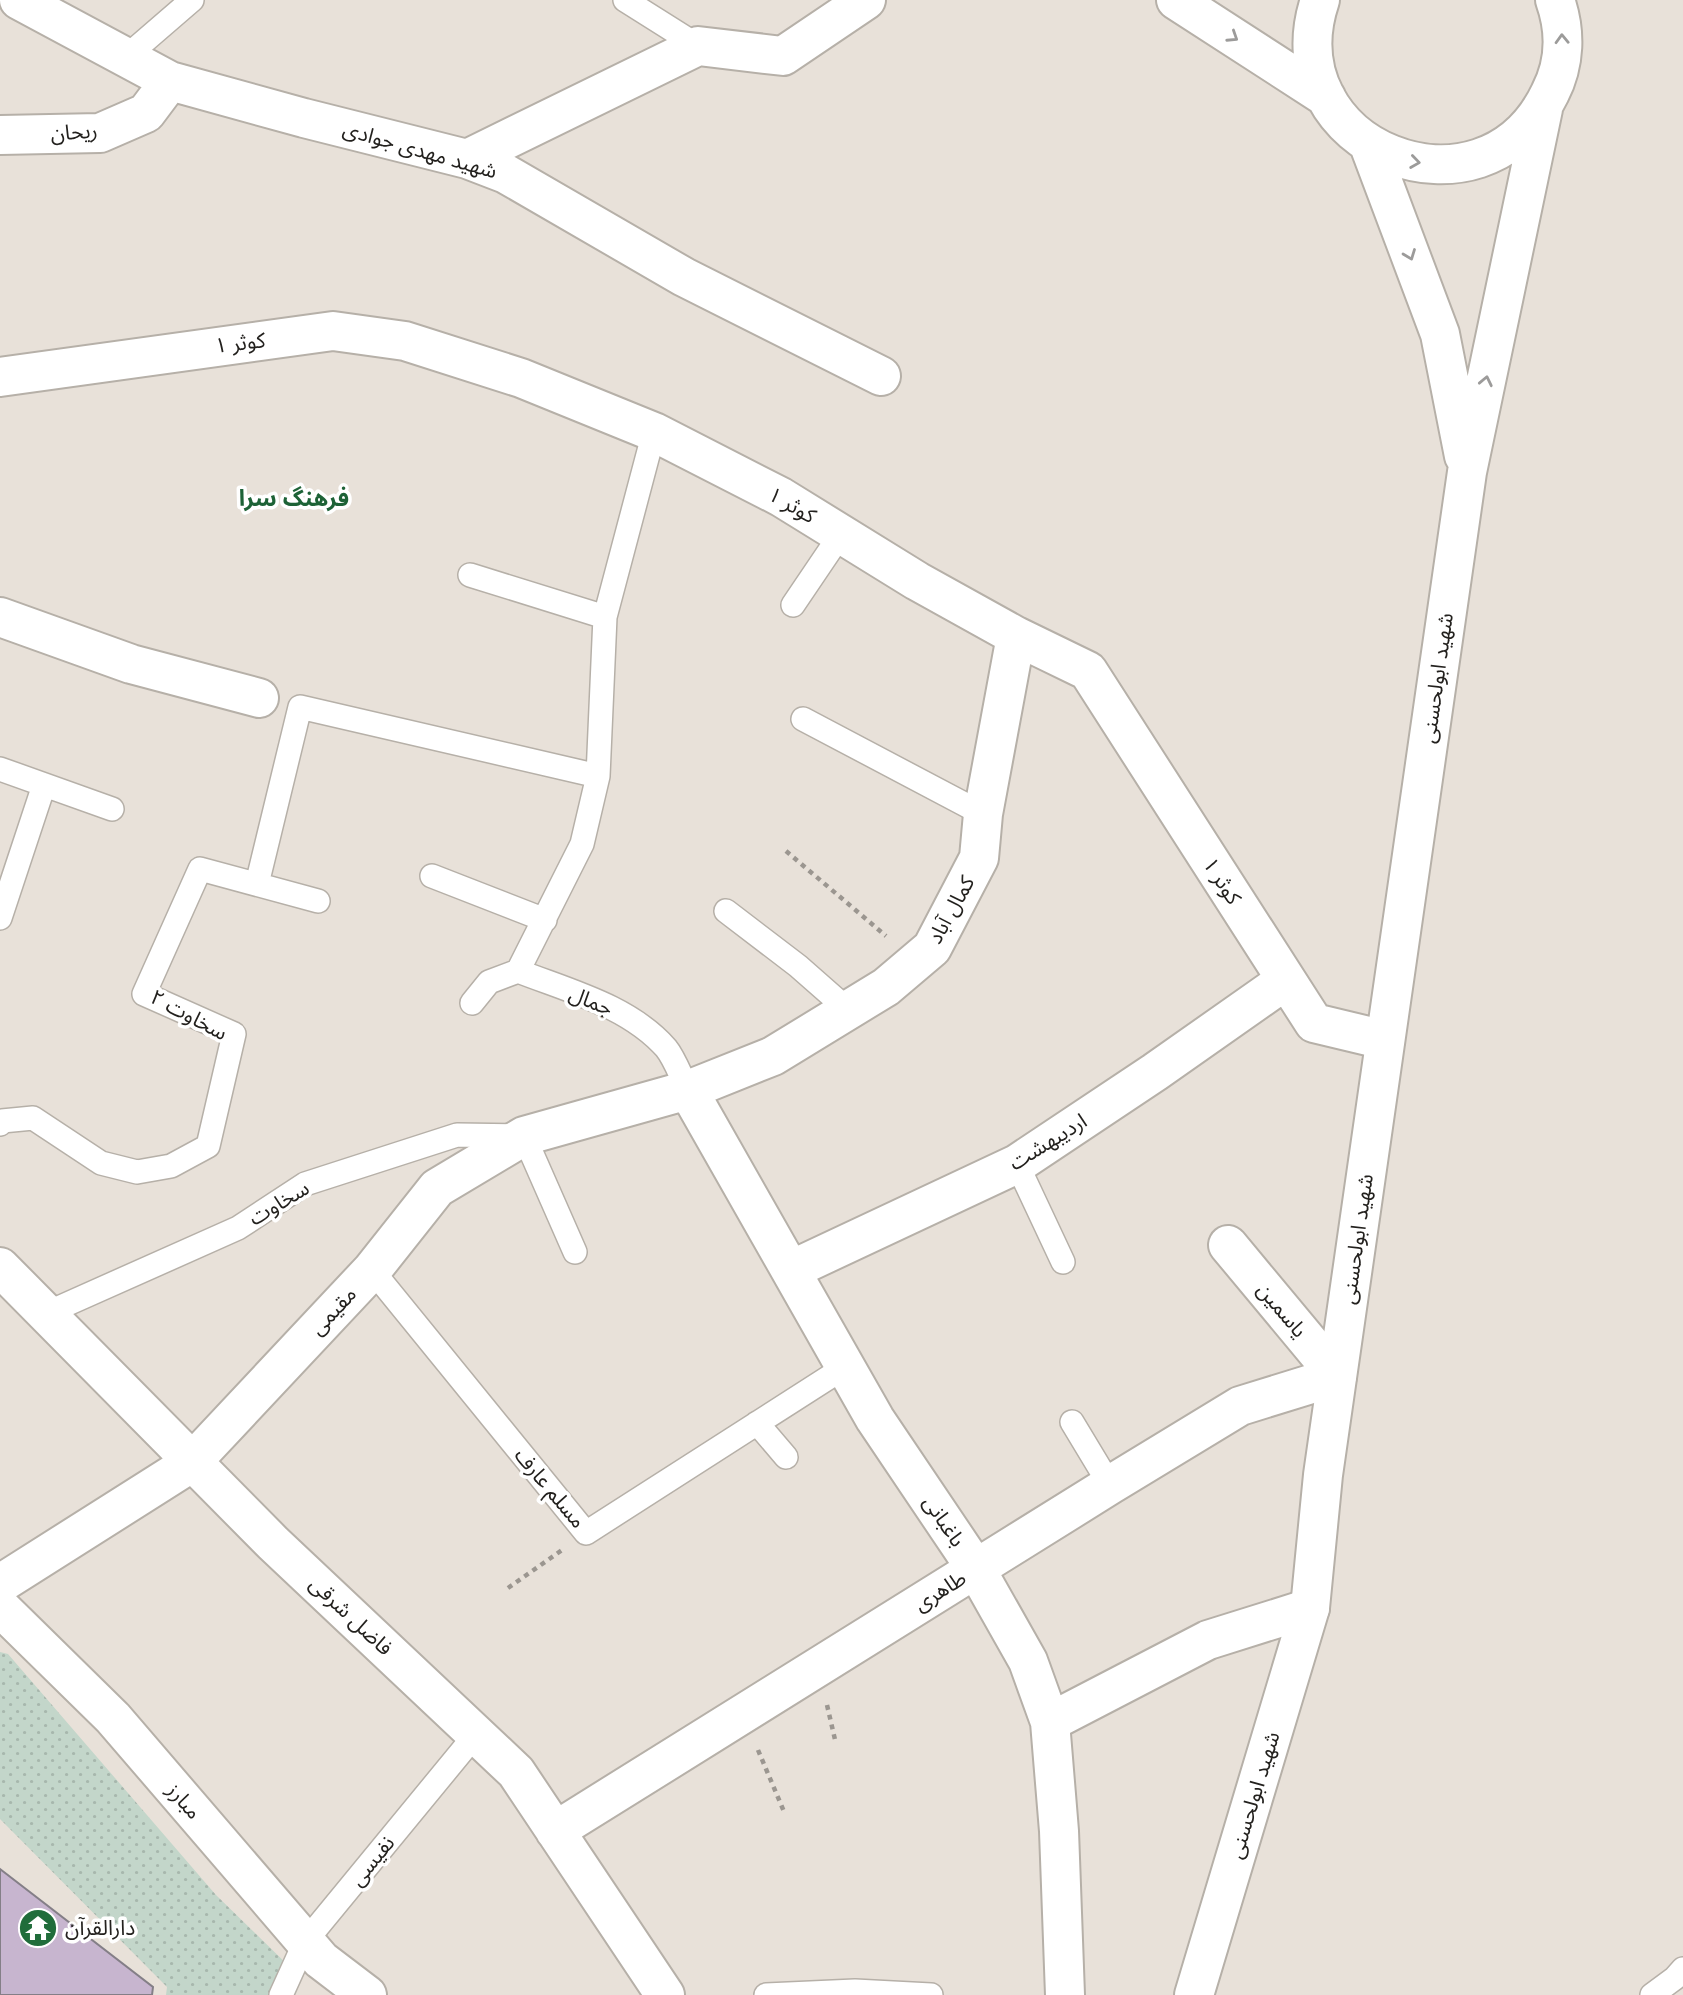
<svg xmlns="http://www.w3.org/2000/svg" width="1683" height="1995" viewBox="0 0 1683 1995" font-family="Georgia,'Noto Sans Arabic',serif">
<defs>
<pattern id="grass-dots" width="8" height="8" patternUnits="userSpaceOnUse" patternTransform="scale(1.75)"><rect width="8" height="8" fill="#c3d6ca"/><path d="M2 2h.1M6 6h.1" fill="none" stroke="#a7b7ad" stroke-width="1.8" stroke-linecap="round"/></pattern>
</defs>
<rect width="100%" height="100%" fill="#e8e1d9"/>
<path fill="url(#grass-dots)" d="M0,1652L8,1654L216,1895L298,1975L286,1995H166L167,1987L0,1819Z"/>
<path fill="#c7b5cf" stroke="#847f87" stroke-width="2" d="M0,1869L153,1987L152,1995H0Z"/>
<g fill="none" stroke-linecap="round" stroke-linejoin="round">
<g stroke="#b6b0a8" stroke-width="26">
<path id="lane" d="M625,0L698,46
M126,57L192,0
M470,575L605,617
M793,605L841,534
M803,719L983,814
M0,769L112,809
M432,876L545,920
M257,884L300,707L598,776
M726,911L798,966L848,1010
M0,918L44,785
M518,971L582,844L598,776L605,617L654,432
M472,1003L489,982L518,971C569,991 629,1006 666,1048C675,1059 681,1077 688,1090
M0,1124L2,1121L33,1118L101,1163L137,1172L171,1166L208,1146L234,1034L144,994L200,869L318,901
M1017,1164L1063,1262
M372,1270L586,1533L845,1367
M45,1314L238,1228L305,1184L457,1135L524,1136L575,1252
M1072,1422L1110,1485
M757,1423L786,1457
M281,1995L305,1942L476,1734
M766,1995L855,1991L931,1995
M1652,1995L1675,1978L1683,1969"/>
</g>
<g stroke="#b6b0a8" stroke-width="42">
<path id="street" d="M19,0L170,81L304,118L467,159L506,174L684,277L881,376
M0,135L100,133L146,113L170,81
M467,159L698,46L783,56L866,0
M0,377L333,331L405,341L521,378L654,432L781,497L917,581L1016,636L1088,671L1314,1023L1385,1040
M0,617L131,664L259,698
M688,1090L875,1419L976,1569L1028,1661L1050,1722L1059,1831L1065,1995
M0,1267L273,1543L516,1772L665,1995
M791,1270L1017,1164L1155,1072L1286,980
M0,1584L191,1463L372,1270L437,1188L524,1136L688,1090L773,1056L886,987L932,948L979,858L983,814L1016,636
M0,1607L113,1718L321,1960L367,1995
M1050,1722L1208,1640L1310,1608
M555,1831L1110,1485L1240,1406L1337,1376L1228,1245"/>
</g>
<g stroke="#b6b0a8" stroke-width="42">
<path id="secondary" d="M1176,0L1326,97
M1320,0C1270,148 1483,233 1550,93C1565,64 1566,31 1555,0
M1369,145L1440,334L1464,456
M1194,1995L1310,1608L1323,1475L1467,472L1543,109"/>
</g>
<path stroke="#9b9690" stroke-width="4.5" stroke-dasharray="5 5" stroke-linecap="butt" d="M786,851L886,936
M508,1588L562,1550
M827,1705L836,1744
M758,1750L785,1814"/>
<use href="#lane" stroke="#fff" stroke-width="23"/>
<use href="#street" stroke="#fff" stroke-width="38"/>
<use href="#secondary" stroke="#fff" stroke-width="38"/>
</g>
<defs><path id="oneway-chevron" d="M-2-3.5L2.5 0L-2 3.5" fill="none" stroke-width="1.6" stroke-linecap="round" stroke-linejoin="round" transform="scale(1.75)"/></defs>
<g stroke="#9c9b9a">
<use href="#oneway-chevron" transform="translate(1233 37) rotate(33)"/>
<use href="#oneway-chevron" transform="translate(1562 39) rotate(-92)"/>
<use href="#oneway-chevron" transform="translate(1415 162) rotate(8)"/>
<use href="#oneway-chevron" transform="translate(1410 255) rotate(69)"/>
<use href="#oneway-chevron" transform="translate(1486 381) rotate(-78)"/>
</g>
<defs>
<g id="temple-disc" transform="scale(2.0125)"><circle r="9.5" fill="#206d3b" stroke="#fff"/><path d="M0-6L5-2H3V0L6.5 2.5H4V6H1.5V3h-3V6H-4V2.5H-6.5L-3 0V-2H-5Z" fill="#fff"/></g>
</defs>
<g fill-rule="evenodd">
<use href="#temple-disc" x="38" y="1928"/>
</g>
<g text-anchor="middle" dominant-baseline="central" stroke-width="7" stroke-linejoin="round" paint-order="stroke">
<g font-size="21" fill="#23211e" stroke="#fff">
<text transform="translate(74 132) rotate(-4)">ریحان</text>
<text transform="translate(420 150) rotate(16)">شهید مهدی جوادی</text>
<text transform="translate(240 343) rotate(-7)">کوثر ۱</text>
<text transform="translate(792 505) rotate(30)">کوثر ۱</text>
<text transform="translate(1437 678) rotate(-82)">شهید ابولحسنی</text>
<text transform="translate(1222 881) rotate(57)">کوثر ۱</text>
<text transform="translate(951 910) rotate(-61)">کمال آباد</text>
<text transform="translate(591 1001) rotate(22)">جمال</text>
<text transform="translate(189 1015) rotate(28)">سخاوت ۲</text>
<text transform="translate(1048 1142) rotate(-32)">اردیبهشت</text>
<text transform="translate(279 1203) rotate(-31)">سخاوت</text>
<text transform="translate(1357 1239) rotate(-82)">شهید ابولحسنی</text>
<text transform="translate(1282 1310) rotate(50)">یاسمین</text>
<text transform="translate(333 1311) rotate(-47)">مقیمی</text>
<text transform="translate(550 1488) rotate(50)">مسلم عارف</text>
<text transform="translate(944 1521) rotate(56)">باغبانی</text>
<text transform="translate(940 1591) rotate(-32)">طاهری</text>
<text transform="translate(351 1616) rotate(43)">فاضل شرقی</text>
<text transform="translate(1254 1795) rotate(-73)">شهید ابولحسنی</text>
<text transform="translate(184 1801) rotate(49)">مبارز</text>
<text transform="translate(372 1861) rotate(-51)">نفیسی</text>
</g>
<g font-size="21" fill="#23211e" stroke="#fff" text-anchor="start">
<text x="65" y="1928">دارالقرآن</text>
</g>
<g font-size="23" font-weight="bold" fill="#1d6236" stroke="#fff">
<text x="294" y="498">فرهنگ سرا</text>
</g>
</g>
</svg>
